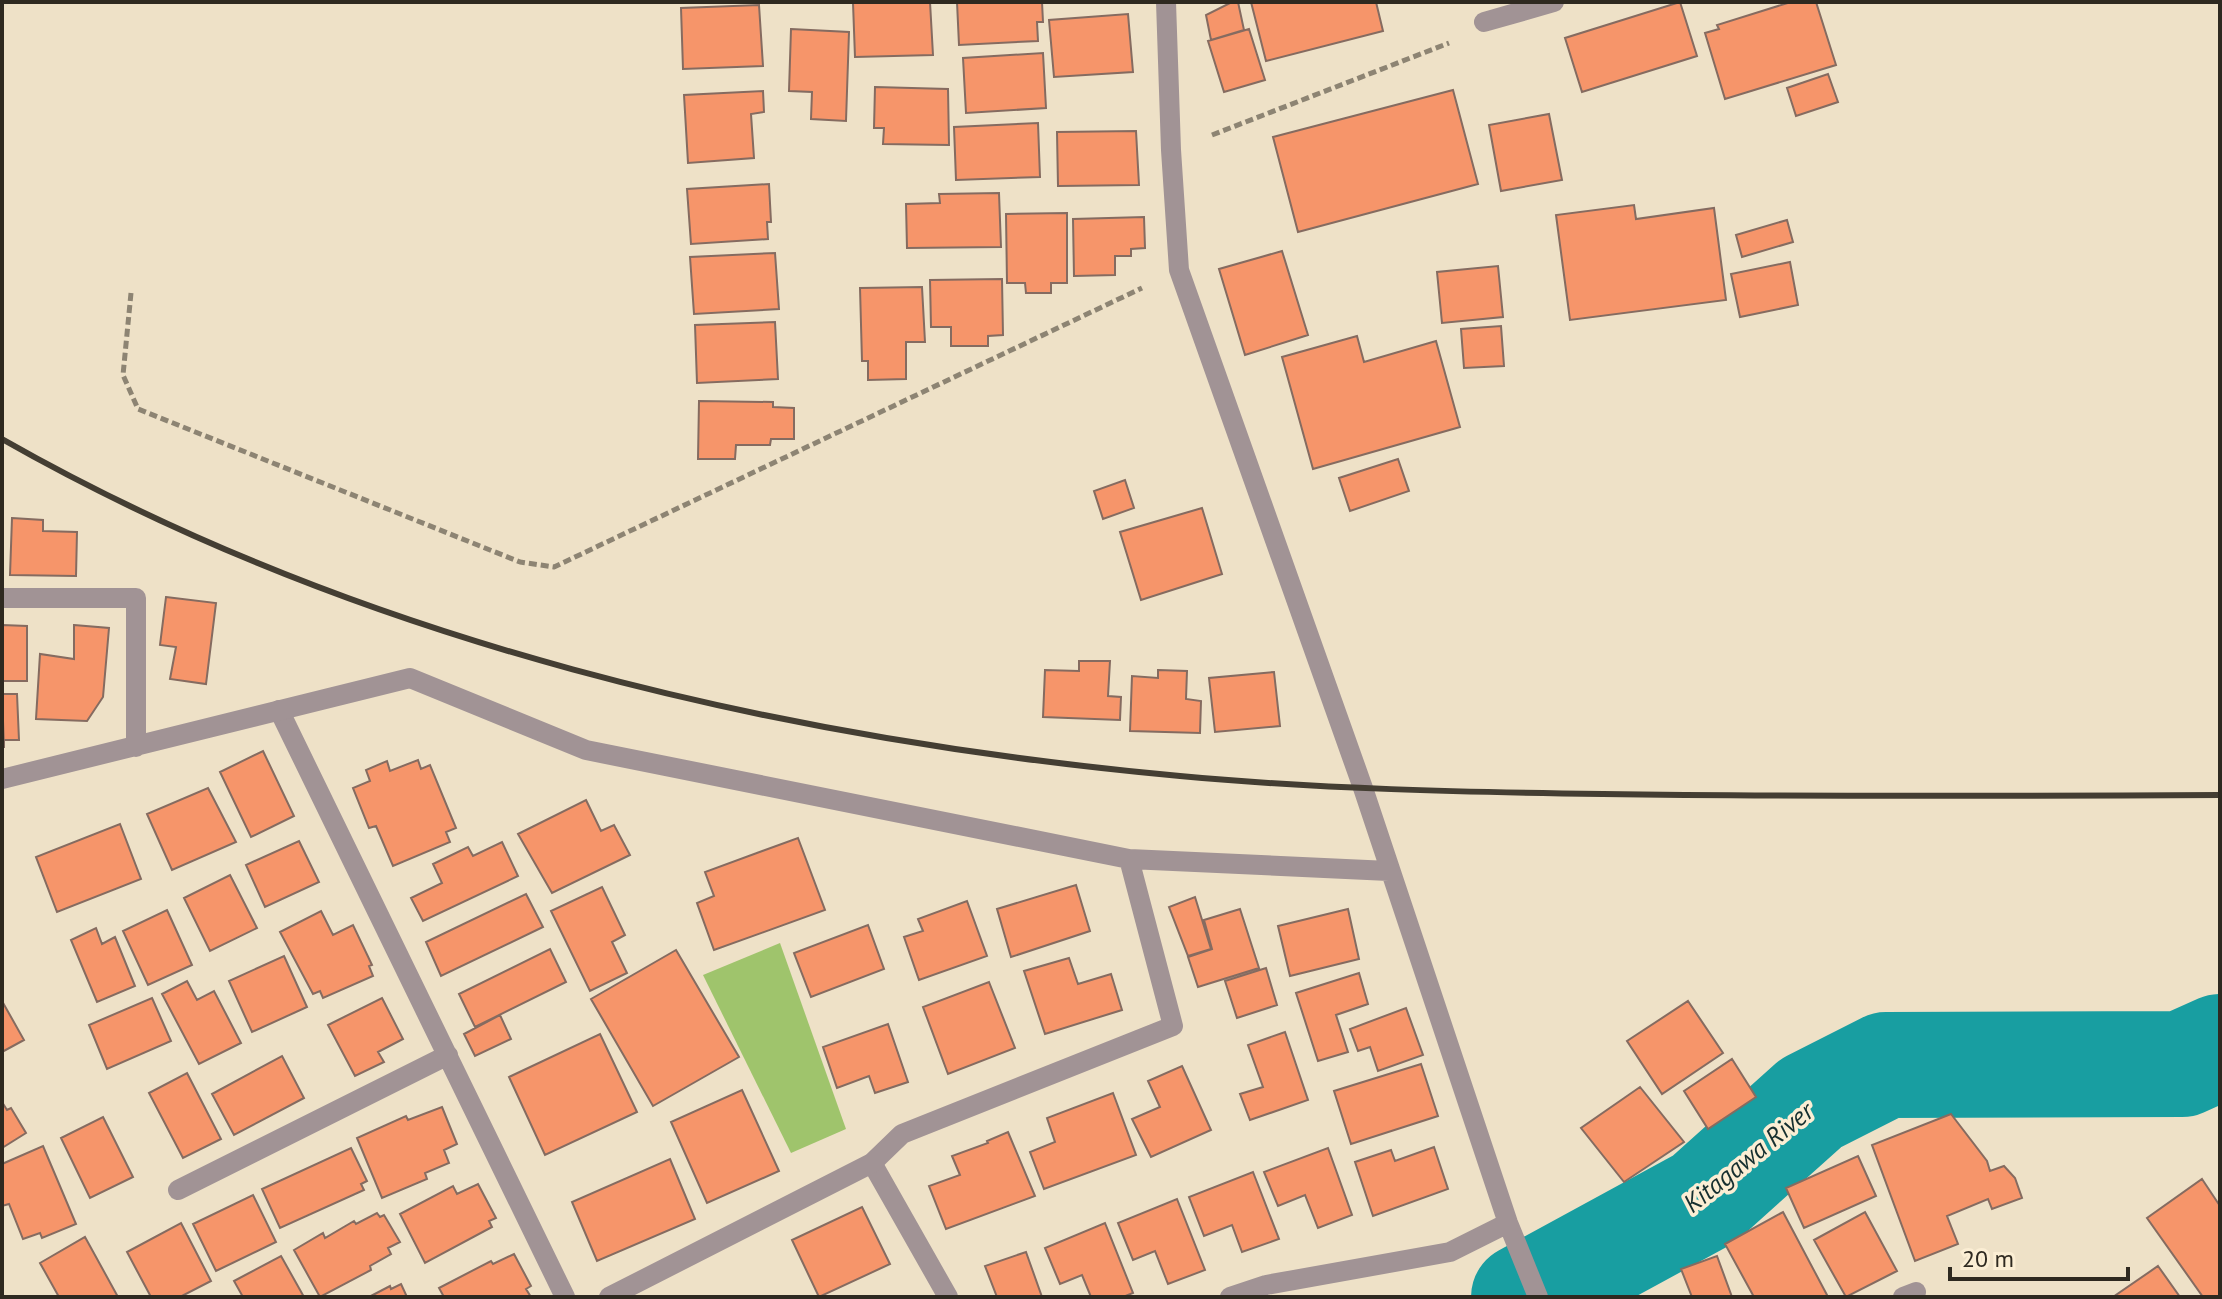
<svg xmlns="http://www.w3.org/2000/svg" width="2222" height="1299" viewBox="0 0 2222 1299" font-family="'PT Sans',sans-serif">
<rect width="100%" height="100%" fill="#eee1c7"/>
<path fill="#9fc46c" d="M780,943L846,1129L791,1153L703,975Z"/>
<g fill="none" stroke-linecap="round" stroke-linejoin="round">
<path stroke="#189ea1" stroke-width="106" d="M1524,1297L1704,1199L1811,1103L1886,1065L2182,1064L2220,1047"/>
</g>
<path fill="#f6956a" stroke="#856b60" stroke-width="2" d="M930,2L933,55L855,57L853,3Z
M957,2H1042L1043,22H1037L1038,41L959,45Z
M1232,2H1238L1244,30L1211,40L1206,15Z
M1251,2H1376L1383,31L1266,61Z
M1680,2L1697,56L1582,92L1565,38Z
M1791,2H1816L1836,65L1725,99L1705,33L1719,29L1717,25Z
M759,5L763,66L683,69L681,8Z
M1128,14L1133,72L1054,77L1049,20Z
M791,29L849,32L846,121L811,119L812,92L789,91Z
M1249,29L1265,80L1224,92L1208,41Z
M1043,53L1046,108L966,113L963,58Z
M1828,74L1838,102L1796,116L1787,88Z
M875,87L948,89L949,145L883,144L884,128H874Z
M1453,90L1478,184L1298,232L1273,137Z
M763,91L764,112L751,114L754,158L688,163L684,95Z
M1549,114L1562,180L1501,191L1489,125Z
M1038,123L1040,177L956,180L954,127Z
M1136,131L1139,185L1058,186L1057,132Z
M769,184L771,222H767L768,239L691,244L687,189Z
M999,193L1001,247L907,248L906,204L940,203L939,194Z
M1634,205L1636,219L1714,208L1726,300L1570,320L1556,215Z
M1067,213V283H1051V293H1026L1025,283H1007L1006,214Z
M1144,217L1145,248L1131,249V256H1115V275L1074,276L1073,219Z
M1787,220L1793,242L1742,257L1736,235Z
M1282,251L1308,335L1245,355L1219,269Z
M775,253L779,309L694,314L690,257Z
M1790,262L1798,305L1740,317L1731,274Z
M1498,266L1503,317L1442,323L1437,272Z
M1002,279L1003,335L988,336V346H951V327H931L930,280Z
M922,287L925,342H906V379L868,380V361H862L860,288Z
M775,322L778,379L697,383L695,325Z
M1501,326L1504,366L1464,368L1461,329Z
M1357,336L1364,362L1436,341L1460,427L1313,469L1282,357Z
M699,401L773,402V407L794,408V439H771L770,445H736L735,459H698Z
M1398,459L1409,491L1350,511L1339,478Z
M1125,480L1134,508L1103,519L1094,491Z
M1202,508L1222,574L1141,600L1120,532Z
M12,518L43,520V531L77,532L76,576L10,575Z
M166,597L216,603L206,684L170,679L176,647L160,645Z
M2,625L27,626V681H2Z
M74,625L109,628L103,697L87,721L36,719L40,654L74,659Z
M1079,661H1110L1108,696L1121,697L1120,720L1043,717L1045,670L1079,671Z
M1158,670L1187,671L1186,699L1201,701L1200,733L1130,731L1132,676L1158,678Z
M1274,672L1280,726L1215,732L1209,678Z
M2,694H17L19,740H4V748Z
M263,751L294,816L251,837L220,772Z
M418,760L421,769L430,765L456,828L446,832L450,842L393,866L376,826L369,828L353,788L370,781L366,770L387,761L390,771Z
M208,788L236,842L172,870L147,814Z
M586,800L601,831L614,825L630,855L552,893L518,834Z
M120,824L141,879L57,912L36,857Z
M798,838L825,910L714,950L697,903L714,896L705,872Z
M299,841L319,882L265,907L246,865Z
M502,842L518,876L423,921L411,898L442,883L433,864L468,847L473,856Z
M230,875L257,928L210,951L184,898Z
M1076,885L1090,931L1011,957L997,909Z
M602,887L625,935L612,942L627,973L590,991L551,911Z
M526,894L543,927L441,976L426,942Z
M1195,897L1211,949L1188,956L1169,907Z
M967,901L987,956L919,980L904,937L923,931L918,919Z
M1240,909L1259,968L1198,987L1188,957L1212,949L1204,920Z
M1348,909L1359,959L1290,976L1278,926Z
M167,910L192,965L148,985L123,931Z
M321,911L333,935L353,925L372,965L369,966L373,976L323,998L320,991L313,994L280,932Z
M868,925L884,969L811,997L794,953Z
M96,928L102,944L115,937L135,986L97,1002L71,940Z
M550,949L566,982L475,1027L459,994Z
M676,950L739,1057L653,1106L591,999Z
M284,956L307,1007L252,1032L229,981Z
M1069,958L1078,984L1111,974L1122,1010L1045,1034L1024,971Z
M1266,968L1277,1005L1237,1018L1225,981Z
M1359,973L1368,1004L1336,1015L1348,1052L1318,1061L1296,993Z
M187,981L197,1000L214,991L241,1043L199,1064L162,994Z
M989,982L1015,1048L948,1074L923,1007Z
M152,998L171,1041L107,1069L89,1025Z
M382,998L403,1039L378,1052L384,1062L355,1076L328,1025Z
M2,1001L24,1040L2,1052Z
M1688,1001L1723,1053L1662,1094L1627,1041Z
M1406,1008L1423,1055L1378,1071L1370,1047L1358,1051L1350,1029Z
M500,1015L511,1039L475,1056L464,1034Z
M888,1024L908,1082L875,1093L869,1076L837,1088L823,1047Z
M1285,1032L1308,1100L1250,1120L1240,1094L1263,1087L1248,1045Z
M600,1034L637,1112L545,1155L509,1077Z
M282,1056L304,1098L234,1135L212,1094Z
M1732,1059L1756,1097L1708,1129L1684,1091Z
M1421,1064L1438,1116L1351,1144L1334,1091Z
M1182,1066L1211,1130L1151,1157L1132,1119L1160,1107L1148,1081Z
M187,1073L221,1139L183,1158L149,1093Z
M1640,1087L1684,1142L1624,1182L1581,1128Z
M742,1090L779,1171L707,1203L671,1122Z
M1113,1093L1136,1155L1044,1189L1030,1152L1055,1142L1047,1118Z
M2,1102L7,1110L11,1108L26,1133L2,1148Z
M442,1107L457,1144L444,1150L449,1163L425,1173L427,1179L382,1198L357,1138L406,1116L408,1120Z
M1951,1114L1987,1161L1990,1171L2004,1166L2015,1178L2022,1198L1992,1209L1988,1199L1947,1216L1958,1244L1915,1261L1872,1145Z
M103,1117L133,1177L90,1198L61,1138Z
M1008,1132L1035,1196L946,1229L929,1186L960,1175L952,1156L988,1143L987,1141Z
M43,1146L76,1224L42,1238L40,1233L23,1239L9,1204L2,1206V1164Z
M1434,1147L1448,1189L1373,1216L1355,1162L1391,1150L1395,1161Z
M351,1148L367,1181L361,1184L364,1190L280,1228L262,1189Z
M1328,1148L1352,1215L1318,1228L1305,1195L1278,1206L1264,1172Z
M1858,1156L1876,1196L1804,1228L1786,1188Z
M670,1159L695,1219L597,1261L572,1202Z
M1253,1172L1279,1239L1242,1252L1232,1225L1204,1236L1189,1197Z
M2202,1179L2220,1206V1297H2203L2147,1218Z
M478,1184L496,1218L489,1221L492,1227L425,1263L400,1214L453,1186L457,1194Z
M253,1195L276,1242L216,1271L193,1224Z
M1177,1199L1205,1270L1168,1284L1155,1251L1133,1260L1118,1223Z
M862,1207L890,1264L819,1297L792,1240Z
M1783,1212L1827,1295L1824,1297H1754L1725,1244Z
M1865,1212L1897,1271L1846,1297L1814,1240Z
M377,1213L380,1217L384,1215L400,1242L388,1248L391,1254L370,1266L371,1270L320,1297L294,1250L323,1233L325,1238L354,1221L356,1224Z
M181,1223L211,1281L180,1297H151L127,1252Z
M1105,1223L1133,1293L1123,1297H1091L1082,1275L1060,1284L1045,1248Z
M85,1237L118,1297H59L40,1263Z
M1026,1252L1042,1297H997L985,1266Z
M514,1254L531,1286L526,1289L531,1297H444L439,1288L491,1261L493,1264Z
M281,1256L304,1297H243L234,1281Z
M1717,1256L1732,1297H1692L1681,1269Z
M2158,1266L2180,1297H2113Z
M401,1284L407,1297H369L390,1286L391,1289Z"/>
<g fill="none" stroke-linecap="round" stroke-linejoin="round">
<path stroke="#8d8473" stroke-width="5" stroke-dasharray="8 4" stroke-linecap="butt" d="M1212,135L1449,43
M131,293L123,375L138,409L520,562L554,567L1142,288"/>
<path stroke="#a19395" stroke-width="20" d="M279,710L565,1297
M872,1163L948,1297
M178,1190L448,1055
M1903,1297L1916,1292"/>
<path stroke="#a19395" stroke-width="20" d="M1166,2L1171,150L1179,270L1363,788L1508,1223L1538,1297
M1484,22L1554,2
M2,598H136V747
M2,779L410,678L586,750L1129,859L1389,871
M609,1297L872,1163L902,1134L1173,1026L1129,859
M1230,1297L1266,1285L1450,1252L1508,1223"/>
<path stroke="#443e33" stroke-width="6" d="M2,439C357,641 776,739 1180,776C1320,789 1462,792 1603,794C1808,797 2014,796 2220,795"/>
</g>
<g text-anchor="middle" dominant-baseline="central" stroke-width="7" stroke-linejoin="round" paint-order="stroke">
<g font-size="26" font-style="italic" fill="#152f2f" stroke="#fbeed4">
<text transform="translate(1748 1157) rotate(-39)">Kitagawa River</text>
</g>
</g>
<rect width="2222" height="1299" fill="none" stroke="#2e2920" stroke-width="8"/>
<path d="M1950 1267v12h178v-12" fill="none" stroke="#2e2920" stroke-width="4"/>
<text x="1962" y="1267" font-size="24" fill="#2e2920" stroke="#fbeed4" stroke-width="6" paint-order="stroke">20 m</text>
</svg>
